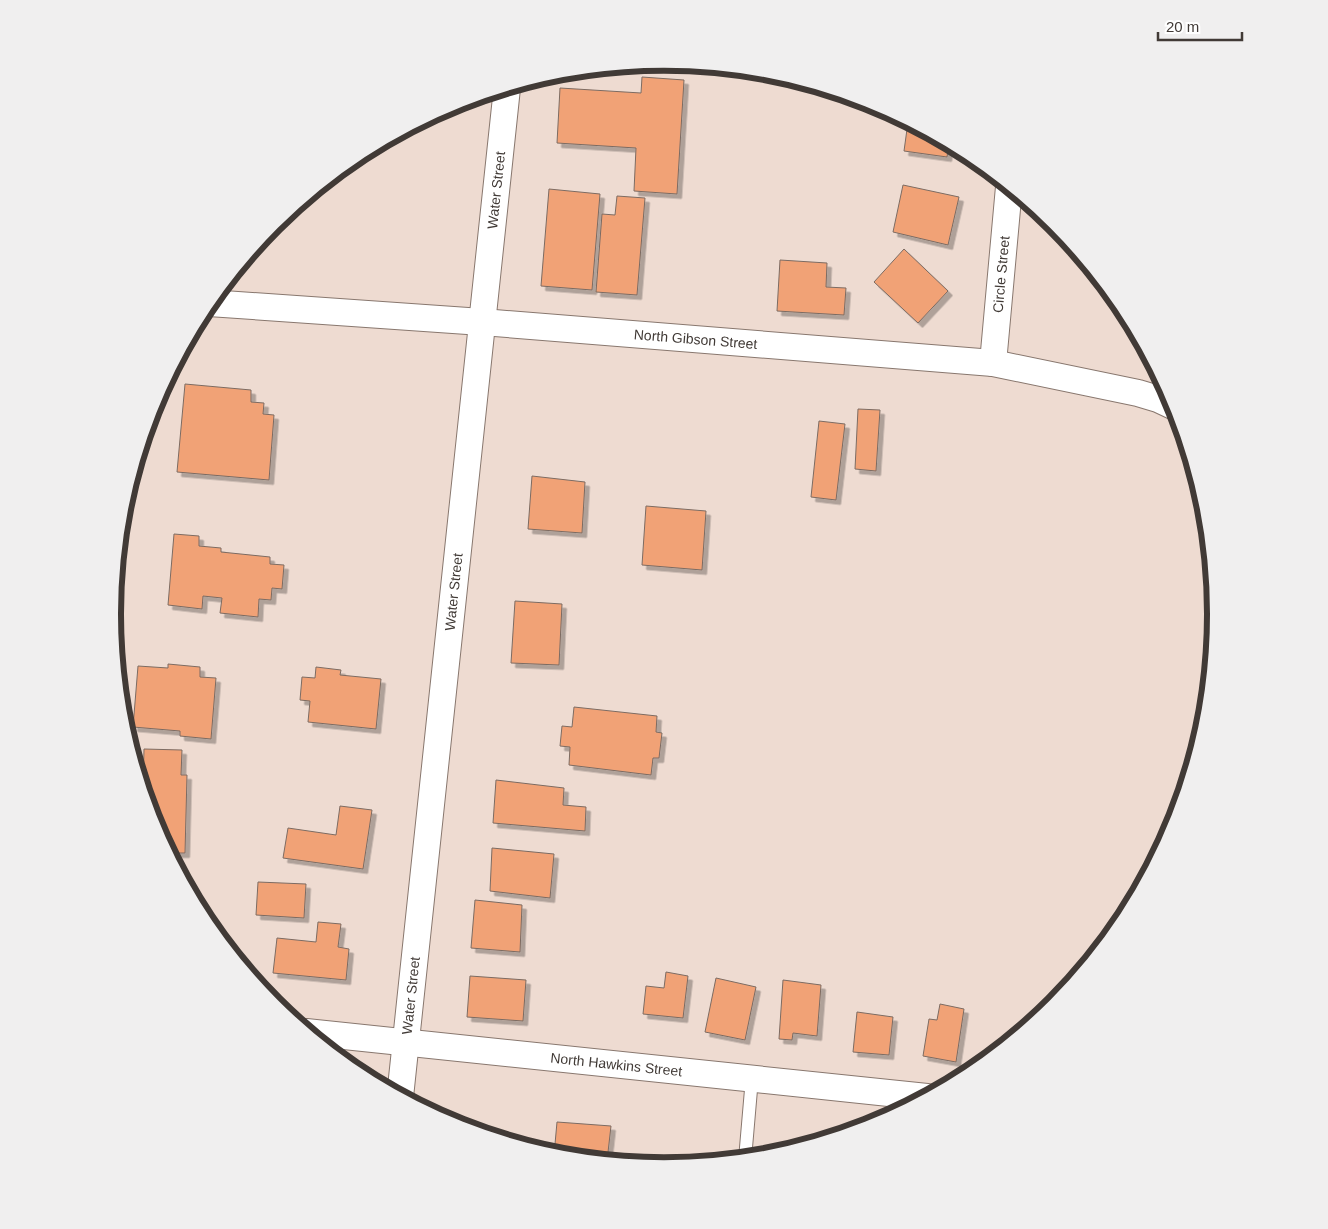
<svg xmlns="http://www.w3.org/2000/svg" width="1328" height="1229" viewBox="0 0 1328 1229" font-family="Helvetica,sans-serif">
<defs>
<filter id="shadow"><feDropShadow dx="4.5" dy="4.5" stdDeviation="0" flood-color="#0004"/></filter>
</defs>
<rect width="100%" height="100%" fill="#eedbd1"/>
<path fill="#f1a276" stroke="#7c6b62" filter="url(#shadow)" d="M642,77L684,80L677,194L634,191L636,148L557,143L560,88L641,93Z
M908,122L949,144L947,157L904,151Z
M903,185L959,197L948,245L893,232Z
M549,189L600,194L592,290L541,286Z
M617,196L645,198L637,295L596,292L602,214L615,215Z
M904,249L948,291L918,323L874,282Z
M780,260L827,263L826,287L846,288L844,315L777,311Z
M185,384L251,390V402L264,403L263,414L274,415L269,480L177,472Z
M858,409L880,410L876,471L855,469Z
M819,421L845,424L836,500L811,497Z
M532,476L585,482L582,533L528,529Z
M646,506L706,511L702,570L642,565Z
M174,534L199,536V546L221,548V552L270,557V564L284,565L282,589L272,588L271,600L259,599L258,617L220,613L222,598L203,596L202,609L168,605Z
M515,601L562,604L559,665L511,663Z
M168,664L200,667V677L216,678L211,739L180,736V731L133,727L138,666L168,668Z
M316,667L341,670L340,675L381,679L376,729L308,722L310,701L300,700L302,677L315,678Z
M574,707L657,716L656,732L662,733L659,758H653L651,775L569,765L570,747L560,746L562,726L572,727Z
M144,749L182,750L181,775H187L185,853H168L154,825L143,789Z
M496,780L564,788L563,805L586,807L585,831L493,823Z
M340,806L372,810L363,869L283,858L288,828L336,835Z
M492,848L554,854L550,898L490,891Z
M258,882L306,884L304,918L256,915Z
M475,900L522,905L520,952L471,948Z
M318,922L341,924L338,947L349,949L346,980L273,973L277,938L316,942Z
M666,972L688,976L683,1018L643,1014L646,986L664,988Z
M470,976L526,980L523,1021L467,1017Z
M716,978L756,987L745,1040L705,1032Z
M783,980L821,985L817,1036L793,1033L792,1040L779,1039Z
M940,1004L964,1009L956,1062L923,1056L929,1019L937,1020Z
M857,1012L893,1017L889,1055L853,1052Z
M557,1122L611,1126L607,1161L554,1155Z"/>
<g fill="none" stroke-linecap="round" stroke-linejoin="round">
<g stroke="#88776e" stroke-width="14">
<path id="service" d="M745,1159L752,1078"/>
</g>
<g stroke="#88776e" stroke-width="28">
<g id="minor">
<path id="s1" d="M209,303L482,322L993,363L1138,393L1158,399L1175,407"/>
<path id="s2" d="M993,363L1009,187"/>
<path id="s3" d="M306,1032L927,1097"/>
<path id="s4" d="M400,1097L507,88"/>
</g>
</g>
<use href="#service" stroke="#fff" stroke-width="12"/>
<use href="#minor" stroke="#fff" stroke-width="26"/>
<g stroke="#706660" stroke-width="5.5">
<path id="rail" d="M1119,926L1184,794"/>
</g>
<use href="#rail" stroke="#fff" stroke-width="4" stroke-dasharray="11" stroke-linecap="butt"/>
</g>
<g text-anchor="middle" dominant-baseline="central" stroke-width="4" stroke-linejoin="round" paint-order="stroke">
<g font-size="14" fill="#413a36" stroke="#fff">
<text stroke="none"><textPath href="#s4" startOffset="912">Water Street</textPath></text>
<text stroke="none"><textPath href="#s2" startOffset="89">Circle Street</textPath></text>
<text stroke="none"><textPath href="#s1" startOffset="488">North Gibson Street</textPath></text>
<text stroke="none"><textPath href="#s4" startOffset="508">Water Street</textPath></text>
<text stroke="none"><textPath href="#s4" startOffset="102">Water Street</textPath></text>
<text stroke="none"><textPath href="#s3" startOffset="312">North Hawkins Street</textPath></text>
</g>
</g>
<path d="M0 0H1328V1229H0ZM121 614a543 543 0 1 1 1086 0a543 543 0 1 1-1086 0Z" fill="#f0efef" fill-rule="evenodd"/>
<path fill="none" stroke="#413a36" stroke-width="6" d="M121 614a543 543 0 1 1 1086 0a543 543 0 1 1-1086 0Z"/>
<path d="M1158 32v8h84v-8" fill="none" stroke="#413a36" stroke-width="2.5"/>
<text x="1166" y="32" font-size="15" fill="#413a36" stroke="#ffffff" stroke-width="4" paint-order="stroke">20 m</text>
</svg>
